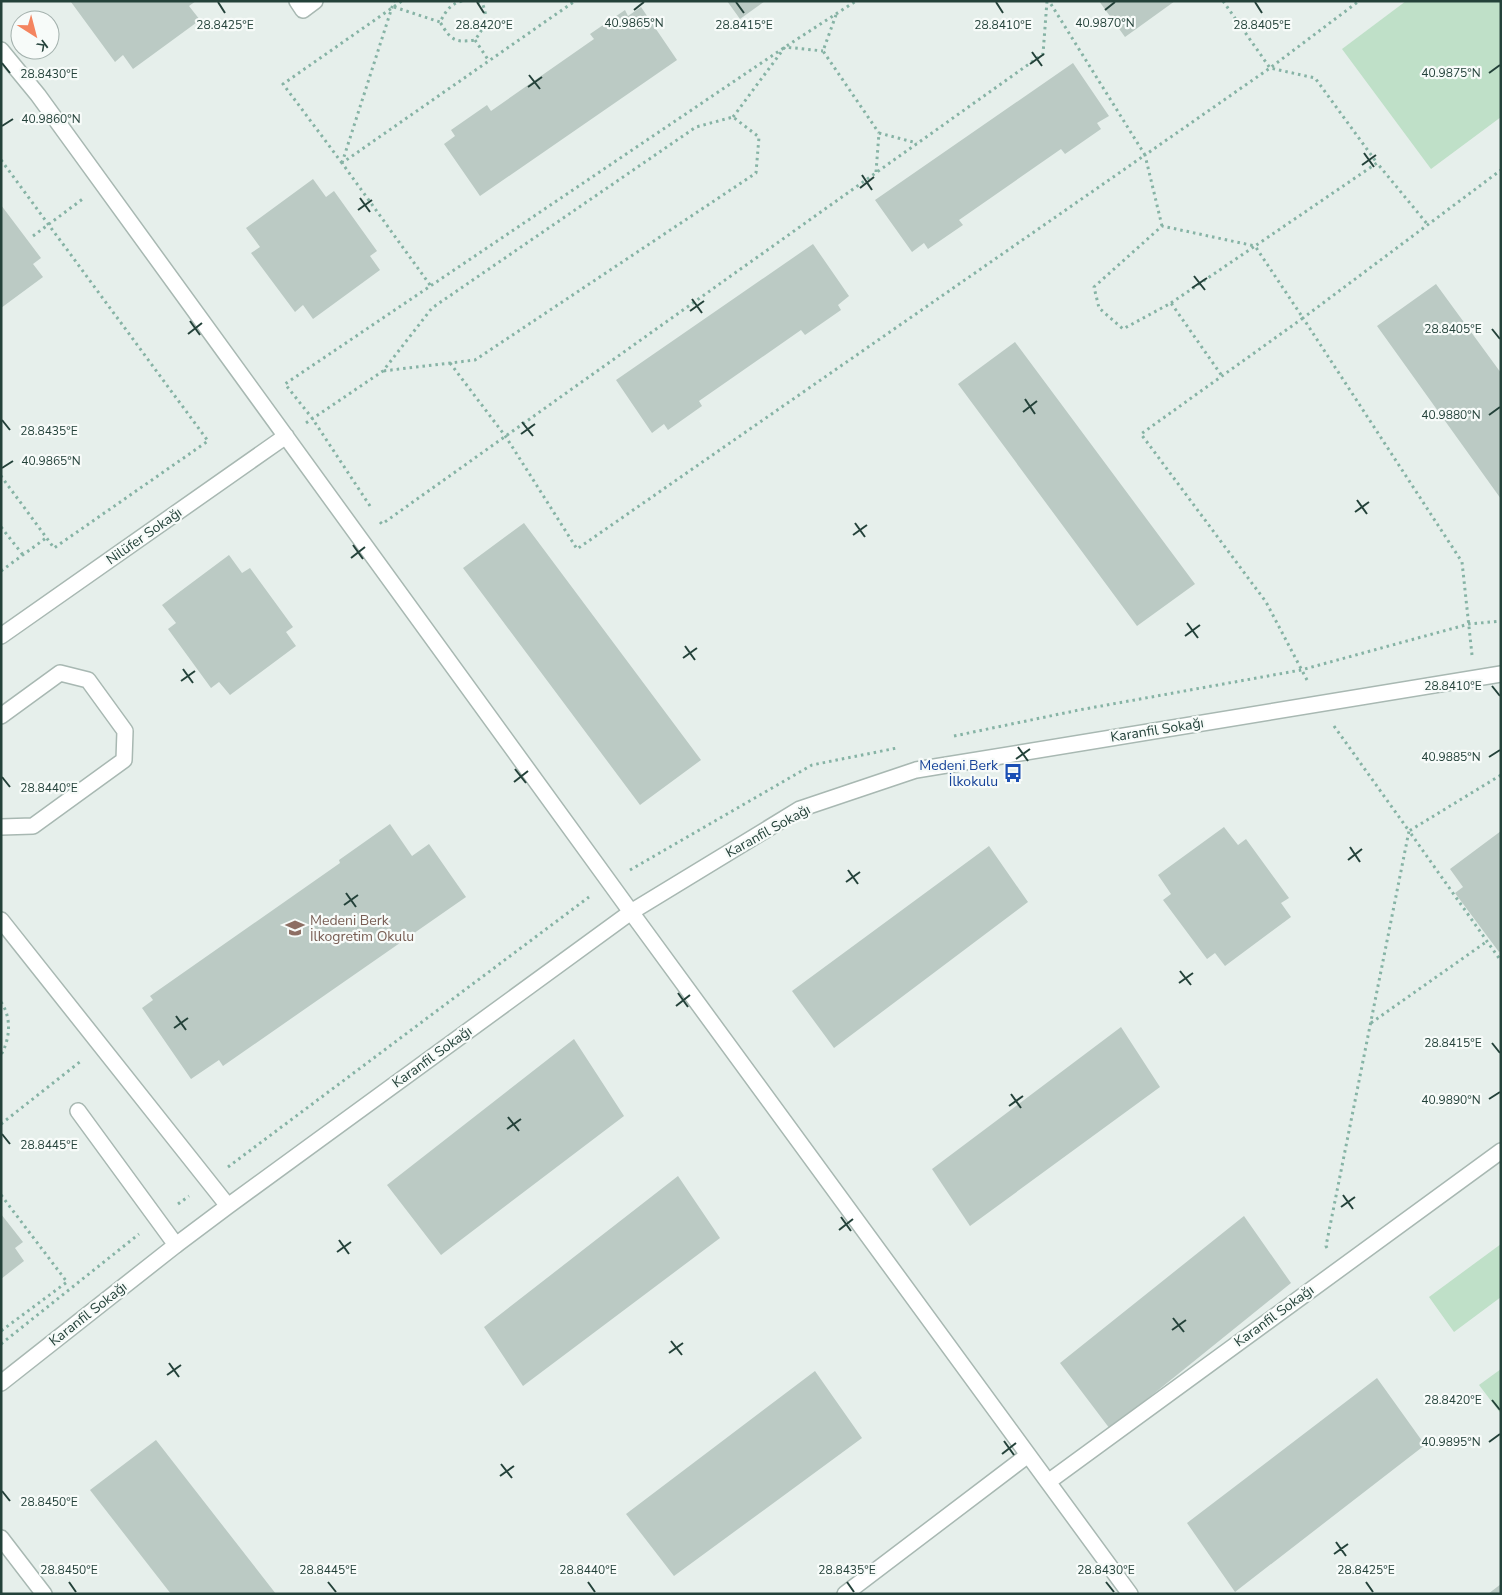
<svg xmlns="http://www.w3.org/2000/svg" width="1502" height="1595" viewBox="0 0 1502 1595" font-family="'Nunito Sans',sans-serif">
<rect width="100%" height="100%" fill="#e6efeb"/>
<path fill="#bfe0c8" d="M1406,1H1501V117L1431,169L1342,49Z
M1501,1244V1297L1454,1332L1429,1297Z
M1501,1369V1414L1479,1385Z"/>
<path fill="#bbcac4" d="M73,1H196L189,6L200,20L133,69L123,55L115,62L71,2Z
M727,1H765L740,19Z
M1099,1H1175L1125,37Z
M641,7L677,60L480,196L444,144L455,136L451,130L487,105L491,111L594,39L590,34L625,10L628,16Z
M1073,63L1109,116L1097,123L1101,129L1065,154L1061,149L959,220L963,225L928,249L924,243L912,252L875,200Z
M313,179L326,197L334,191L377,251L370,256L380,270L313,319L303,305L295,312L251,253L260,247L246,228Z
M1,205L41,258L33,264L43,277L1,308Z
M813,244L849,296L838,305L841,310L805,335L801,330L699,401L702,406L668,430L664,424L652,433L616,380Z
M1436,284L1501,373V499L1377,326Z
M1015,342L1195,584L1137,626L958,384Z
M524,523L701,760L640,805L463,568Z
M229,555L242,573L250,568L293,627L286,632L296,646L230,695L219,682L211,688L168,629L176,623L162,605Z
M390,824L412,856L429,844L466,897L223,1066L219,1060L191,1079L142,1008L153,1000L150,996L340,863L339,860Z
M1224,827L1238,845L1246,839L1289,898L1281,903L1291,917L1225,966L1215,953L1207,959L1163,900L1171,894L1158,875Z
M1501,831V950L1499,952L1455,893L1463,887L1450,869Z
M989,846L1028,902L834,1048L792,991Z
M1121,1027L1160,1087L970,1226L932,1169Z
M574,1039L624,1116L441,1255L387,1185Z
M678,1176L720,1238L523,1386L484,1327Z
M1,1214L23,1242L15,1248L24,1261L1,1279Z
M1244,1216L1291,1283L1110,1429L1060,1363Z
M815,1371L862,1438L674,1576L626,1514Z
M1377,1378L1425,1445L1235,1592L1187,1523Z
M156,1440L276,1594H171L90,1490Z
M1501,1584V1594H1488Z"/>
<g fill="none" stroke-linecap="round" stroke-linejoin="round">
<g stroke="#a8b8b2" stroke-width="18">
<path id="lane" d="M297,1L303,10L315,1
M1,716L60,673L88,680L125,731L124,760L33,826L1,827
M78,1111L176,1245"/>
</g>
<g stroke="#a8b8b2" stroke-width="18">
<path id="street" d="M1,50L38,95L631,912L1130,1594
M1,636L286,436
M1,920L228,1206
M1,1383L176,1245L228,1206L631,912L800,809L916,770L1501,674
M1048,1482L1501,1151
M1,1538L44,1594
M845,1594L1028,1455"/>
</g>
<path stroke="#86b3a5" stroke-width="3" stroke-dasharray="2.5 4" stroke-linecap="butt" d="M462,1C450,4 446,11 440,22C451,40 454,43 475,40C484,27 489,21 483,5L476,1
M1223,1L1270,68L1315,78L1377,163
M394,7L440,22
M836,15L823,51L879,133
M475,40L489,61
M733,117L785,47L823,51
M1,160L208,441L54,548L1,476
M342,163L283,84L402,1
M342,163L394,1
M876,172L879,133L917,143
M1162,226L1145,155L1270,68L1359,1
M33,236L84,198
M430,285L342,163L575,1
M1171,303L1255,246L1162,226L1094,287L1099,308L1123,329L1171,303L1222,376
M450,363L506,437L577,549L1145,155L1049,1
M306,423L383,371L432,308L696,127L733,117L759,137L756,173L475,360L383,371
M370,506L312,418L285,384L785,47L856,1
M380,522L382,524L1043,54L1047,1
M1,527L23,555
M1,571L46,538
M1472,655L1462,562L1303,318L1501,170
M1307,680L1266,602L1141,434L1303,318L1255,246L1377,163L1428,225
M1334,726L1409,831L1501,775
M954,736L1079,710L1301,670L1469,624L1501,621
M630,870L812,765L897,748
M1,1002C12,1018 10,1039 1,1055
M1371,1023L1486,942
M1,1124L81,1061
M228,1167L589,897
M1,1195L67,1282L1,1331
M178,1204L189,1196
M1327,1248L1326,1246L1409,831L1501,961
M1,1344L139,1234"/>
<use href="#lane" stroke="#fff" stroke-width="15"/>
<use href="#street" stroke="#fff" stroke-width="15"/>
</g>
<path fill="none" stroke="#24423a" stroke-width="2" d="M218,2L225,13M477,2L484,13M736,2L744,13M996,2L1003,13M1255,2L1262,13M634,10L644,2M1105,10L1115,2M1032,52L1042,66M2,63L10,73M1030,64L1044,54M1489,73L1500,65M529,75L540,89M528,87L542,77M2,126L13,119M1364,153L1374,167M1362,165L1376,155M862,175L872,190M860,188L874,177M360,198L370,212M358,210L372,200M1194,276L1205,290M1192,288L1207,278M692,299L702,313M690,311L704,301M190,321L200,335M1492,329L1500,339M188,334L202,323M1025,399L1035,414M1023,412L1037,401M1489,415L1500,407M2,420L10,430M522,422L533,436M521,434L535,424M2,468L13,461M1357,500L1367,514M1355,512L1369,502M855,523L865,537M853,535L867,525M353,545L363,559M351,558L365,547M1187,623L1198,638M1185,636L1200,625M685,646L695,660M683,658L697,648M183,669L193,683M181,681L195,671M1492,686L1500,696M1018,747L1028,761M1489,757L1500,750M1016,759L1030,749M515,769L526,783M2,777L10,787M514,782L528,771M1350,847L1360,862M1348,860L1362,849M848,870L858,884M846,882L860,872M346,893L356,907M344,905L358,895M1180,971L1191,985M1179,983L1193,973M678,993L688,1007M676,1006L690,995M176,1016L186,1030M174,1028L188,1018M1492,1043L1500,1053M1011,1094L1021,1108M1489,1099L1500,1092M1009,1106L1023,1096M508,1117L519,1131M507,1129L521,1119M2,1134L10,1144M1343,1195L1353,1209M1341,1207L1355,1197M841,1217L851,1231M839,1230L853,1219M339,1240L349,1254M337,1252L351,1242M1173,1318L1184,1332M1172,1330L1186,1320M671,1341L682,1355M669,1353L683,1343M169,1363L179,1377M167,1375L181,1365M1492,1400L1500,1410M1004,1441L1014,1455M1489,1442L1500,1434M1002,1454L1016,1443M501,1464L512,1478M500,1476L514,1466M2,1491L10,1501M1336,1542L1346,1556M1334,1554L1348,1544M69,1582L76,1592M328,1582L336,1592M588,1582L595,1592M847,1582L854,1592M1106,1582L1114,1592M1366,1582L1373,1592"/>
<defs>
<g id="bus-bare" transform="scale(1.5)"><path d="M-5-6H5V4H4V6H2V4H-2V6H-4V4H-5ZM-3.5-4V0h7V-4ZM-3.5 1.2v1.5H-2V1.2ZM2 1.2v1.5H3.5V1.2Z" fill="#1a4fb4" stroke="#f7fbf9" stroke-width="2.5" paint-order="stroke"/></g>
<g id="school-bare" transform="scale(1.5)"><path d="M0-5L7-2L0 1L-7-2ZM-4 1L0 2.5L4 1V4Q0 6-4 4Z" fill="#8d6e63" stroke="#f7fbf9" stroke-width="2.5" paint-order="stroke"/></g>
</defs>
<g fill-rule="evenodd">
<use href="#bus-bare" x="1013" y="773"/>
<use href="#school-bare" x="295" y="928"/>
</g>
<g text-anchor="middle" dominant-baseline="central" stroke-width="4.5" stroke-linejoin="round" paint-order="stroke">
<g font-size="14" fill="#24423a" stroke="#f7fbf9">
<text transform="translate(144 536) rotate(-35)">Nilüfer Sokağı</text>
<text transform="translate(1157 730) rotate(-9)">Karanfil Sokağı</text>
<text transform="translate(768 831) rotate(-29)">Karanfil Sokağı</text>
<text transform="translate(432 1057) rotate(-36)">Karanfil Sokağı</text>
<text transform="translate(88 1314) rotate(-38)">Karanfil Sokağı</text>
<text transform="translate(1274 1316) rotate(-36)">Karanfil Sokağı</text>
</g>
<g font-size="14" fill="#164399" stroke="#f7fbf9" text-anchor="end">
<text x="998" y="765">Medeni Berk<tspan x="998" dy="16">İlkokulu</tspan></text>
</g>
<g font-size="14" fill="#785e54" stroke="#f7fbf9" text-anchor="start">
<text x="310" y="920">Medeni Berk<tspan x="310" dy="16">İlkogretim Okulu</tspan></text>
</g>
</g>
<g font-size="12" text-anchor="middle" fill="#24423a" stroke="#f7fbf9" stroke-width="4.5" stroke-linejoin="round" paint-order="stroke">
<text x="634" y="27">40.9865°N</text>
<text x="1105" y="27">40.9870°N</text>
<text x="225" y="29">28.8425°E</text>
<text x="484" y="29">28.8420°E</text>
<text x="744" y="29">28.8415°E</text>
<text x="1003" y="29">28.8410°E</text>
<text x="1262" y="29">28.8405°E</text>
<text x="1451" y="77">40.9875°N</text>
<text x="49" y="78">28.8430°E</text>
<text x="51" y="123">40.9860°N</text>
<text x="1453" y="333">28.8405°E</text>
<text x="1451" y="419">40.9880°N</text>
<text x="49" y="435">28.8435°E</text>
<text x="51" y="465">40.9865°N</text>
<text x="1453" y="690">28.8410°E</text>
<text x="1451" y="761">40.9885°N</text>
<text x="49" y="792">28.8440°E</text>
<text x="1453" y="1047">28.8415°E</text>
<text x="1451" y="1104">40.9890°N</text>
<text x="49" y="1149">28.8445°E</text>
<text x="1453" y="1404">28.8420°E</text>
<text x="1451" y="1446">40.9895°N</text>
<text x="49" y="1506">28.8450°E</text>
<text x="69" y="1574">28.8450°E</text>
<text x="328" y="1574">28.8445°E</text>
<text x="588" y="1574">28.8440°E</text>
<text x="847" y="1574">28.8435°E</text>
<text x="1106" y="1574">28.8430°E</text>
<text x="1366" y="1574">28.8425°E</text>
</g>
<rect width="1502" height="1595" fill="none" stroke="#24423a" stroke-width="5"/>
<g transform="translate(35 35) rotate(144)"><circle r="24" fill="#f7fbf9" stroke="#a3b1ad"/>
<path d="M0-4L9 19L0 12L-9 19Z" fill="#f4845f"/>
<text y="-8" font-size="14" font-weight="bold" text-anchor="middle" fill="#24423a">K</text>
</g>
</svg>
